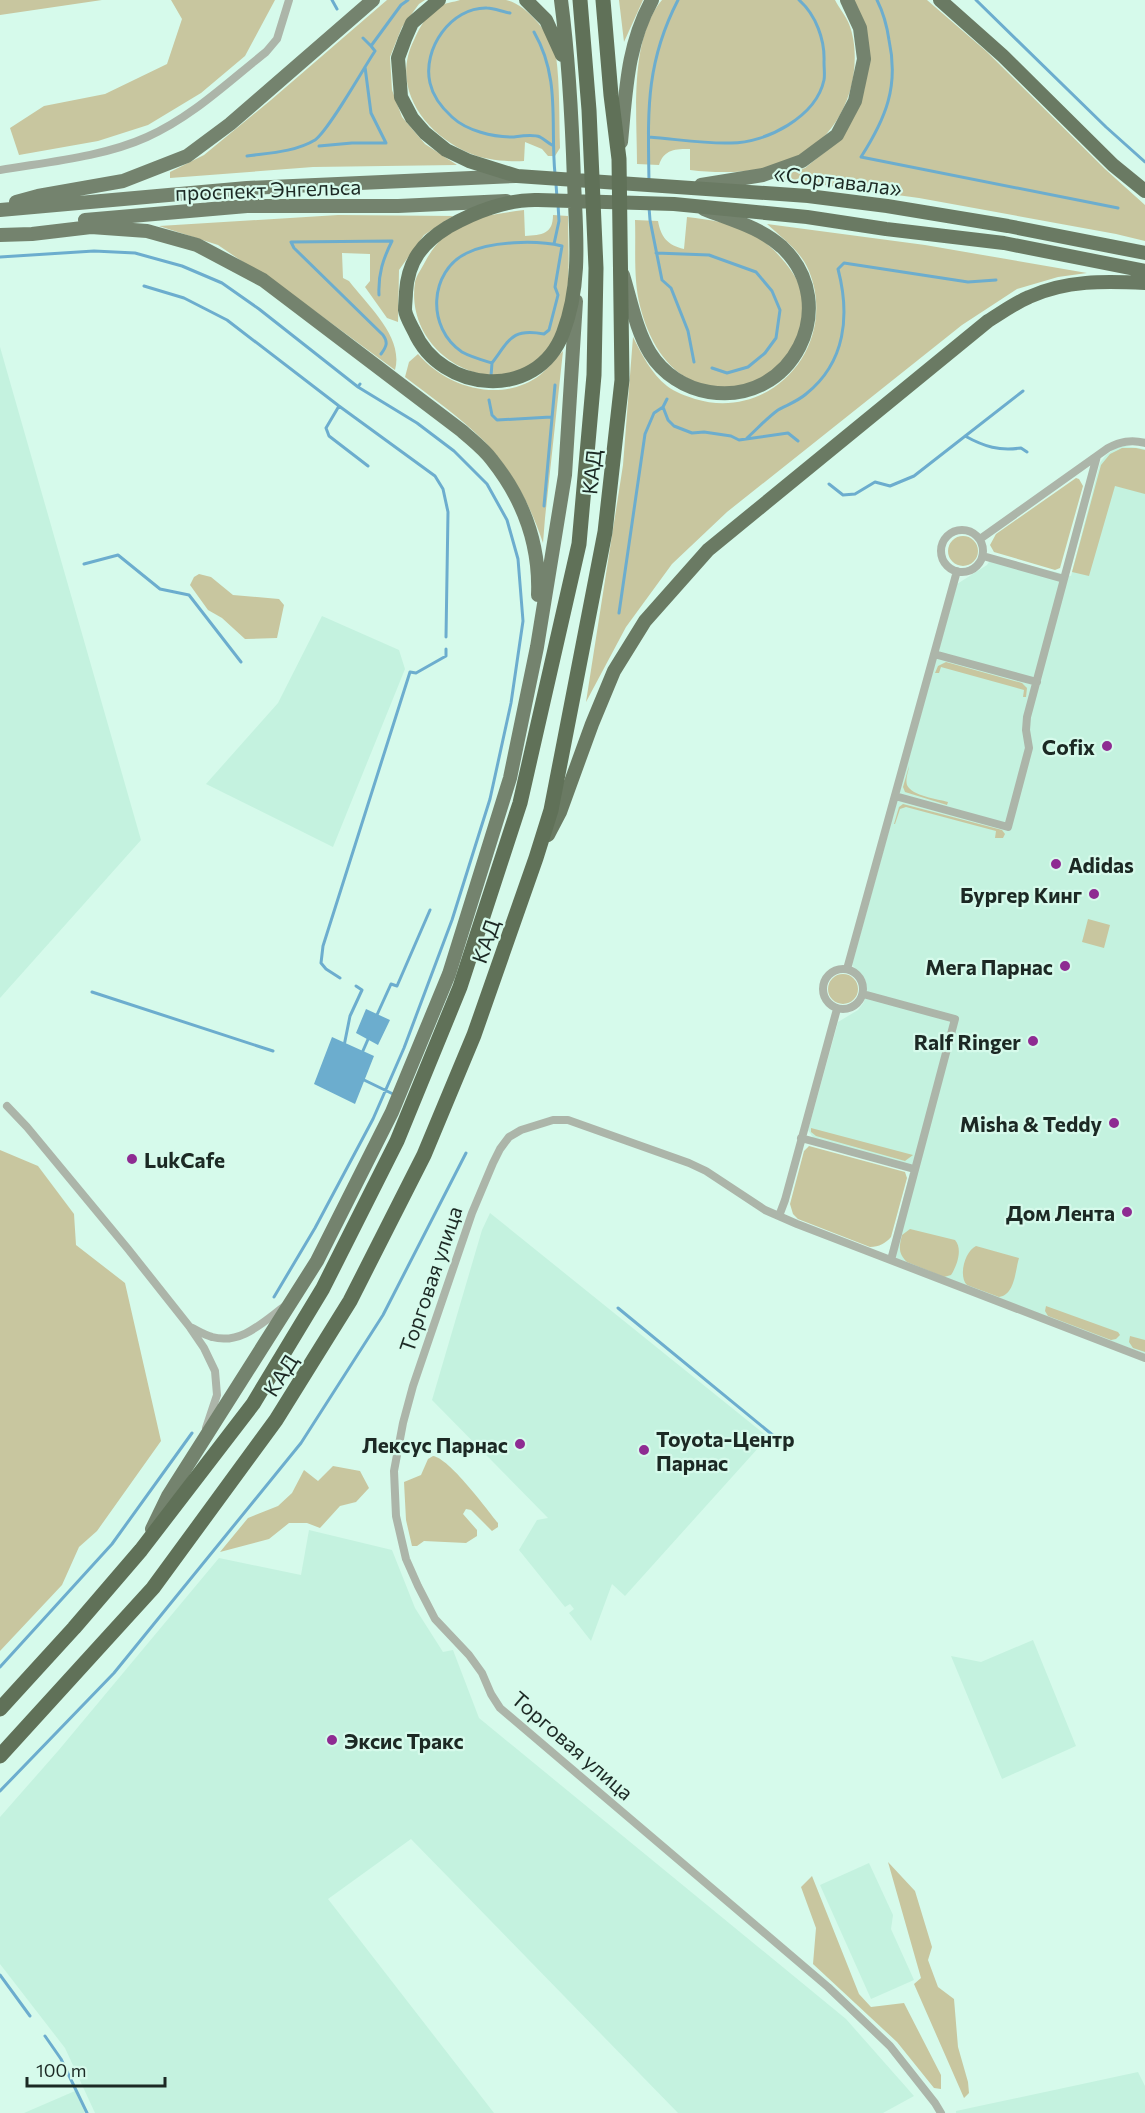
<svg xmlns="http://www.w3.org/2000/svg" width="1145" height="2113" viewBox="0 0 1145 2113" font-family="Commissioner,sans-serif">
<rect width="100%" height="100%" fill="#d6faeb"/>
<path fill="#c4f2df" d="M0,347L141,840L0,998Z
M1124,446L1145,449V1354L888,1256L912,1166L814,1139L808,1130L838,1022L858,1010L864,1002L866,981L852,965L957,584L987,565L993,556L1071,576L1100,463L1106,455L1116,448Z
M322,616L399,650L405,669L333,847L206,784L278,703Z
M490,1213L768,1437L625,1596L612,1584L591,1641L569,1613L574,1609L570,1604L565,1607L519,1550L537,1520L548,1518L432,1400L482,1230Z
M309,1530L392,1550L415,1608L443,1652L453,1650L479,1718L846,2019L914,2096L883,2113H678L411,1839L328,1899L494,2113H95L65,2048L0,1964V1817L58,1751L219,1558L301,1575Z
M1033,1640L1076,1746L1002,1779L951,1656L981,1662Z
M869,1863L893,1915L891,1929L914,1980L871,1999L820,1885Z
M1138,2072L1145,2086V2113H956V2111Z
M75,2091L85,2113H24Z"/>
<path fill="#c8c69f" d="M0,0H102L0,15Z
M171,0H275L245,56L201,93L148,125L98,141L19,155L10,128L44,106L105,94L167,64L182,19Z
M387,0H425L419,4L402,27L390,57L392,90L402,117L425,144L457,165L313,167L170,178V172L204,155L271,100Z
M460,0C475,0 492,0 506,0C527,4 552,36 556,56C560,85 559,119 560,148L555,156H548L542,149L525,142L524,161C507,162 485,160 469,153C425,134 390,88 414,40C419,28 427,14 438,7C444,3 454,2 460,0Z
M619,0H643L624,42Z
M662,0H835C839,8 846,16 849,24C857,44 856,71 850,91C827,165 758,178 690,170V149C676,149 664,149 659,165L637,164C637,115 629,39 662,0Z
M853,0H927L986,51L1105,169L1145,205V241L1116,234L919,198L772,178L805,168L842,138L864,91L869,58Z
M524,210L525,236C542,235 553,234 553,215L568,216C568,251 573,311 554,342C511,412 403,362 415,282C416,276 422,268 425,262C448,219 480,216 524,210Z
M338,215L453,216L424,235L399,270L398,322L387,318L365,287L370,281V254L342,253L343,278L349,281C368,306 404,337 395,370L312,309L218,245L159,226Z
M687,217C709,220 733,222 753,234C773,246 795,270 802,292C808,318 795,354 775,371C770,374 764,377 759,380C748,385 732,392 720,390C713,389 705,385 698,383C665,371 648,338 640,306C633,279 636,248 635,220L658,221C661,237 667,245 684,249Z
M767,224L925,245L1087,273L1058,277L1017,289L962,325L727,512L672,564L626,627L586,702L623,465L633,337C642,355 651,373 667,386C675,392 686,396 695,399C772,422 839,345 809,271C801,251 782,238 767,224Z
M563,351L545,518L543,543C531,506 511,469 484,441C460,417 431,397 405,377L409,362L418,354C447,388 502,404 540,375C548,369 555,359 563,351Z
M1122,448H1136L1145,450V494L1115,486L1089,576L1072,572L1101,465L1110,454Z
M1076,478L1079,479L1083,486L1060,568L1055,570L994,552L990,545L996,534Z
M948 551a15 15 0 1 1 30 0a15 15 0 1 1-30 0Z
M199,574L211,577L233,595L279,599L284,605L277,638L245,639L222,618L208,610L190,585L194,577Z
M946,662L1022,683L1027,688L1026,697H1023L1024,690L941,667L939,673H935L938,666Z
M909,766C909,770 905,779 907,785C912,796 938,799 948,802L947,805L905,792L903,787Z
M903,804L1002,830L1005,834L1003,838H995L996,831L906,807L900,809L895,824H894L899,807Z
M1088,919L1110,925L1104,948L1082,942Z
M828 989a15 15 0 1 1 30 0a15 15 0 1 1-30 0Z
M811,1128L913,1155L905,1161L816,1136L811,1132Z
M809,1146L905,1172L907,1178L891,1237C886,1243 879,1247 870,1247L798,1219L793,1214L790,1204L804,1151Z
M0,1150L38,1166L74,1214L76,1245L125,1283L161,1441L97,1531L79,1547L62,1585L0,1651Z
M910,1229L955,1240C963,1249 957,1266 951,1275L944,1277L907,1262C898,1253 899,1247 902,1235Z
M976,1246L1019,1258C1015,1271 1015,1295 999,1297L967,1285C958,1276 965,1251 976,1246Z
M1046,1306L1118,1332L1120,1335L1116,1339L1111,1340L1048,1316L1045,1311Z
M1130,1336L1145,1340V1352L1133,1348L1129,1342Z
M433,1456C449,1458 486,1508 498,1523V1527L492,1531L471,1510L466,1509L463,1514L477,1530V1536L466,1543L424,1541L417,1546H412L406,1520L404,1482L421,1475L428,1459Z
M333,1466L360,1471L369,1488L356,1502L340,1506L320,1528L307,1523H289L269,1539L220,1552L248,1518L278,1506L292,1493L304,1470L318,1481Z
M888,1862L915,1891L932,1947L928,1960L938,1987L954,1999L958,2047L968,2082L969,2093L964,2098L914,1984L921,1978Z
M812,1876L859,1994L871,2007L904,2003L941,2075V2089L934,2088L897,2042L813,1964L816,1928L801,1887Z"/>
<path fill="#6cadce" d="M366,1009L390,1020L378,1045L356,1033Z
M332,1037L374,1056L355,1104L314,1084Z"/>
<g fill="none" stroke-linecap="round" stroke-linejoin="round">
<path stroke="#6cadce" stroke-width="3" d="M332,0L337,9
M877,0C883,12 887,26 889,40C899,86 886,118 861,157L1118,208
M976,0L1106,127L1145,162
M510,13C503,12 494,8 487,8C451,7 422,49 430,83C433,97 441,107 452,117C467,131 493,137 513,137C521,136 533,134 540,137C544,139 548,143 552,145
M534,32C561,79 550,124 555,174
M363,38L371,46
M649,137C676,139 704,144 731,143C766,143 816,117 824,80C825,75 824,68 824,62C825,40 816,15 799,0
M319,146L352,143H386L371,113L365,67
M247,156C269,153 295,152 315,140C329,130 363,69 375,51L371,46L401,5L408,0
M649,182C648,113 645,64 678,0
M556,184L557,198
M649,207L650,220L662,280L671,288L688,331L694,362
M291,242L392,241C383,259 378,274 379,295
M291,242L294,248L383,335C388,342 387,346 381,354
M554,244L559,221L558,204
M656,253L709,255L756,272L772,291L780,310L776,338L765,353L748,367L727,373L712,368
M0,257L94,251L135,253L182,266L222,283L259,309L358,387
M144,286L184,298L227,320L339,406L435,476L443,489L448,512L446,637
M491,376L492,363C482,360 471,357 462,352C426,328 429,271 467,253C491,241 537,240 562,246L555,287L558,295L549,330L544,334C512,328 510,339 492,363
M667,399L663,407L668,420L674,426L692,433L704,432L731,436L739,440L788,433L798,441
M489,400L492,415L497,420L551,417
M339,406L326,428L329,436L368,466
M965,436C985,447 999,451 1021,448L1027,452
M747,438C757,429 767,418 778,410C787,405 798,401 806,394C846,362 850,315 838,269L844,263L968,282L996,280
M829,484L843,495L855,494L875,482L890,486L914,476L1023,391
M544,506L555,385
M84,564L118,555L160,589L189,595L241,662
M619,613L645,434L654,413L663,407
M340,978L326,969L321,963L323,946L410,672L416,673L446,656V649
M92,992L273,1051
M376,1017L391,984L397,986L430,910
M344,1046L350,1016L362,990L356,986
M362,1053L369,1037
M362,1079L393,1094
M274,1297L315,1228L373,1119L404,1048L452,920L490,799L511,703L523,621L518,559L507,520L487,484L454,451L417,423L358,387L360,384
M618,1308L780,1441
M0,1667L112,1544L192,1433
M0,1791L114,1673L301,1443L383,1315L466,1153
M0,1975L30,2016
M45,2036L61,2059L87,2113"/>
<path stroke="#acb5a9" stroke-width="8" d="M0,170C47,162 103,157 147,137C192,117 228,82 266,52L277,39L289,0
M941 551a21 21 0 1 1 42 0a21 21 0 1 1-42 0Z
M980,539L1108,448C1120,442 1131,439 1145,443
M983,556L1064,579
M934,654L1037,682
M895,796L1008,827L1029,748L1026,730L1027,717L1097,456
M823 989a20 20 0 1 1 40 0a20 20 0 1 1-40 0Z
M847,969L957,571
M863,994L955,1019L891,1260
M7,1106L27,1127L128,1249L189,1326L204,1348L215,1371L217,1395L206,1428
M801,1138L914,1169
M779,1216L785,1200L837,1009
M190,1327C197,1330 204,1335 212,1337C241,1345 263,1322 285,1306
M941,2113L935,2103L890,2046L828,1987L500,1708L491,1694L482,1673L469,1655L435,1619L418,1586L406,1559L396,1516L394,1471L403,1423L413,1386L472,1213L493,1163L500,1149L509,1137L521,1130L553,1120H568L689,1163L706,1171L765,1210L797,1224L1145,1358"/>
<path stroke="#74836e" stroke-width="14" d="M621,142C626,91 627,45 652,0
M701,185L763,175L802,161L837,135L855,101L864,59L860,28L847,0
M16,202L38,196L123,181L187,156L230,124L373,0
M0,210L247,188L516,176
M85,220L247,206H398L506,201
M0,235L32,234L91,227L147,231L197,245L263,280L462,431C472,440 484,449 492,460C523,499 540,545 538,595
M623,275C631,301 636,330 650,353C663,374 685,388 709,392C792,406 843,305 782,247C760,227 731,220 704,209
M152,1529L168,1496L317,1261L392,1112L449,974L510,778L537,647L565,475L576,301"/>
<path stroke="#6a7a63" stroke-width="14" d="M439,0L412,23L405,39L398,58L401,97L412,118L425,133L446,150L469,161L517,176L808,196L887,206L1008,226L1145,253
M526,0L546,20L562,55
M561,0C569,60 572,120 574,181C576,232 582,284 563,333C537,402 441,393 414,331C411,325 406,317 405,310C405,304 406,298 406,292C408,261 422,243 448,227C474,212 508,199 538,200L674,204L807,217L886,229L1004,243L1145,271
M940,0L1003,56L1113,165L1145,191
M548,835L560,812L592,724L614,671L645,621L708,550L988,321C1001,313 1015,303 1029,297C1066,280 1105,281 1145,283"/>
<path stroke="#607158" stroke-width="15" d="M0,1709L74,1628L141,1550L253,1404L323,1288L397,1141L460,987L520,803L579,544L594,375L596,268L589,110L580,0
M0,1756L153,1588L276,1420L350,1301L424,1155L474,1035L536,858L551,810L605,532L622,380L619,159L611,95L603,0"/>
</g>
<g fill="#8e2b92" stroke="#d6faeb" stroke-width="2">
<circle cx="1107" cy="746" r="6"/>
<circle cx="1056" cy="864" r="6"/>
<circle cx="1094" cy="894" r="6"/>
<circle cx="1065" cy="966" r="6"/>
<circle cx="1033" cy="1041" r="6"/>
<circle cx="1114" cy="1123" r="6"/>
<circle cx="132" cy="1159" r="6"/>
<circle cx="1127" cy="1212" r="6"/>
<circle cx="520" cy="1444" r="6"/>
<circle cx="644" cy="1450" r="6"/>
<circle cx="332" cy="1740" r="6"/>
</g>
<g text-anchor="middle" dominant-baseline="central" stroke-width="4.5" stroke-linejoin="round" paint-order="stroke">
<g font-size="21" fill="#1c2924" stroke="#d6faeb">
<text transform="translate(838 180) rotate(7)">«Сортавала»</text>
<text transform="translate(268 189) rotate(-2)">проспект Энгельса</text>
<text transform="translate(591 472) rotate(-84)">КАД</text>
<text transform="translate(485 941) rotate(-71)">КАД</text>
<text transform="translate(430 1279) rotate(-71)">Торговая улица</text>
<text transform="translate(280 1375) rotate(-58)">КАД</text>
<text transform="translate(573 1745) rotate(41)">Торговая улица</text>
</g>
<g font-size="21" font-weight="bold" fill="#1c2924" stroke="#d6faeb" text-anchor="end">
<text x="1095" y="746">Cofix</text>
<text x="1068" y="864" text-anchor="start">Adidas</text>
<text x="1082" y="894">Бургер Кинг</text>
<text x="1053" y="966">Мега Парнас</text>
<text x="1021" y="1041">Ralf Ringer</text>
<text x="1102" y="1123">Misha &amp; Teddy</text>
<text x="144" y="1159" text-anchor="start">LukCafe</text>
<text x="1115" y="1212">Дом Лента</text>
<text x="656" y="1438" text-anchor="start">Toyota-Центр<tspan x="656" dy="24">Парнас</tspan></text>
<text x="508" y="1444">Лексус Парнас</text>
<text x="344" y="1740" text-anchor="start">Эксис Тракс</text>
</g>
</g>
<path d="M27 2077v9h138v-9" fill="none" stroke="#1c2924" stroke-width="3"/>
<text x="36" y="2077" font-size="18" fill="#1c2924" stroke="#d6faeb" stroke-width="4.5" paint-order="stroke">100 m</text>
</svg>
